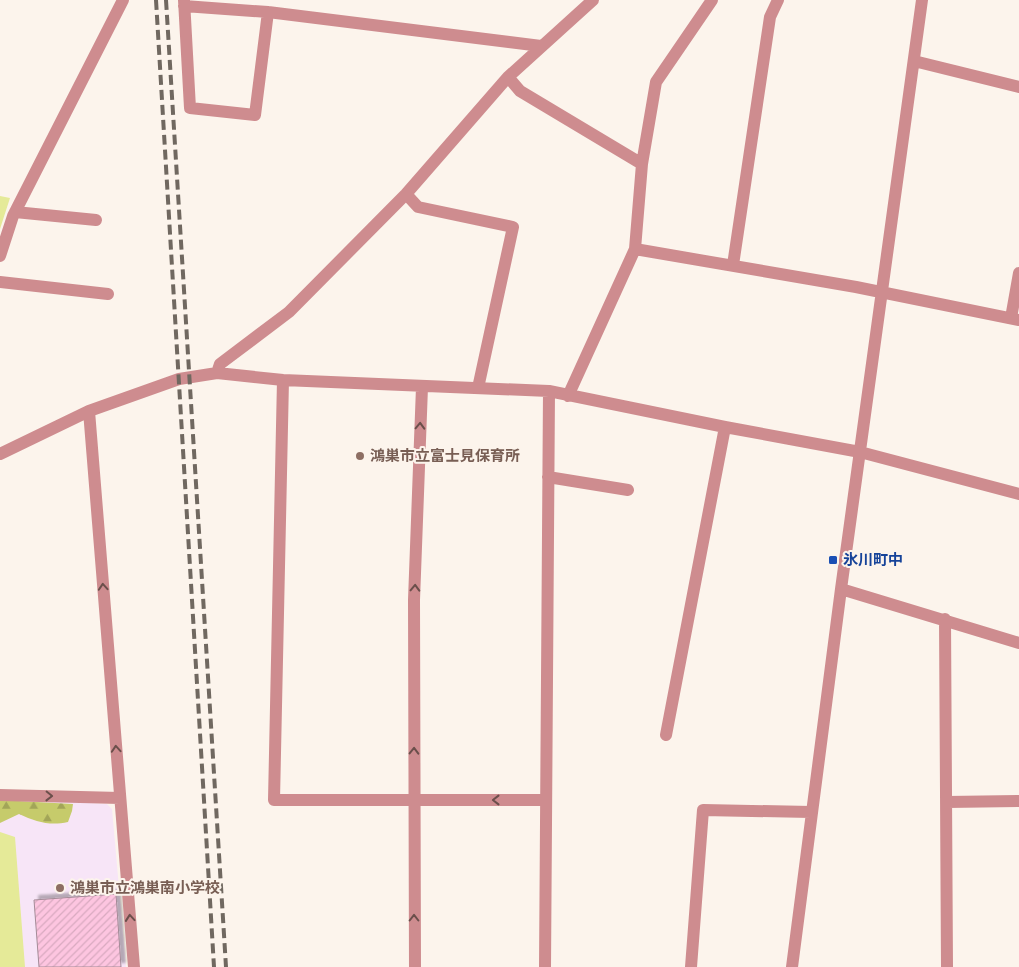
<svg xmlns="http://www.w3.org/2000/svg" width="1019" height="967" viewBox="0 0 1019 967" font-family="Karla,'Noto Sans JP',sans-serif">
<defs>
<pattern id="forest-firs" width="22" height="20" patternUnits="userSpaceOnUse" patternTransform="scale(1.25)"><rect width="22" height="20" fill="#c6cb6b"/><path d="M5 1l3.5 6h-7zM16 11l3.5 6h-7z" fill="#a2a558"/></pattern>
<pattern id="building-hatch" width="6" height="6" patternUnits="userSpaceOnUse" patternTransform="scale(1.25)"><rect width="6" height="6" fill="#fdc5e0"/><path d="M-1 1l2-2M0 6l6-6M5 7l2-2" fill="none" stroke="#d9aac0"/></pattern>
<filter id="shadow"><feDropShadow dx="4.5" dy="-4.5" stdDeviation="1" flood-color="#0004"/></filter>
</defs>
<rect width="100%" height="100%" fill="#fcf4ec"/>
<path fill="#f7e5f7" d="M0,798L107,804L112,809L126,967H0Z"/>
<path fill="url(#forest-firs)" d="M0,800L73,804L72,811L68,822C50,826 36,822 19,814L0,823Z"/>
<path fill="#e5ea98" d="M0,196L10,198L0,229Z
M0,832L15,837L25,967H0Z"/>
<path fill="url(#building-hatch)" stroke="#a48b97" filter="url(#shadow)" d="M116,894L121,967H39L34,900Z"/>
<g fill="none" stroke-linecap="round" stroke-linejoin="round">
<path stroke="#ce8c8f" stroke-width="12" d="M184,0L190,108L255,115L268,12
M184,6L268,12L541,46
M914,61L1019,87
M508,77L520,91L642,164
M406,194L418,207L513,227L478,388
M15,212L96,220
M635,249L642,164L656,82L712,0
M0,256L13,216L123,0
M733,265L770,17L778,0
M0,282L108,294
M1011,318L1019,273
M217,373L220,364L289,312L406,194L508,77L593,0
M283,380L274,800H545
M568,396L635,249L856,287L1019,320
M89,411L134,967
M0,454L89,411L179,379L217,373L283,380L549,391L725,427L860,452L1019,494
M548,477L628,490
M841,589L1019,643
M945,619L947,967
M666,735L725,427
M0,795L120,798
M947,802L1019,801
M415,967L414,600L422,387
M545,967L549,391
M691,967L703,810L811,812
M792,967L841,589L922,0"/>
<path stroke="#706860" stroke-width="4" stroke-dasharray="10 5" stroke-linecap="butt" d="M156,0L214,967
M166,0L226,967"/>
</g>
<defs><path id="oneway-chevron" d="M-2-3.5L2.5 0L-2 3.5" fill="none" stroke-width="1.6" stroke-linecap="round" stroke-linejoin="round" transform="scale(1.25)"/></defs>
<g stroke="#6b4f4b">
<use href="#oneway-chevron" transform="translate(420 426) rotate(-88)"/>
<use href="#oneway-chevron" transform="translate(103 587) rotate(-94)"/>
<use href="#oneway-chevron" transform="translate(415 588) rotate(-88)"/>
<use href="#oneway-chevron" transform="translate(116 749) rotate(-94)"/>
<use href="#oneway-chevron" transform="translate(414 751) rotate(-89)"/>
<use href="#oneway-chevron" transform="translate(49 796) rotate(1)"/>
<use href="#oneway-chevron" transform="translate(496 800) rotate(-180)"/>
<use href="#oneway-chevron" transform="translate(130 918) rotate(-95)"/>
<use href="#oneway-chevron" transform="translate(414 918) rotate(-90)"/>
</g>
<g fill="#8d6e63" stroke="#fcf4ec" stroke-width="2">
<circle cx="360" cy="456" r="5"/>
<circle cx="60" cy="888" r="5"/>
</g>
<rect fill="#1a4fb4" stroke="#fcf4ec" stroke-width="2" x="828" y="555" width="10" height="10" rx="2.5"/>
<g text-anchor="middle" dominant-baseline="central" stroke-width="4" stroke-linejoin="round" paint-order="stroke">
<g font-size="15" font-weight="bold" fill="#785e54" stroke="#fcf4ec" text-anchor="start">
<text x="370" y="456">鴻巣市立富士見保育所</text>
<text x="70" y="888">鴻巣市立鴻巣南小学校</text>
</g>
<g font-size="15" font-weight="bold" fill="#164399" stroke="#fcf4ec" text-anchor="start">
<text x="843" y="560">氷川町中</text>
</g>
</g>
</svg>
